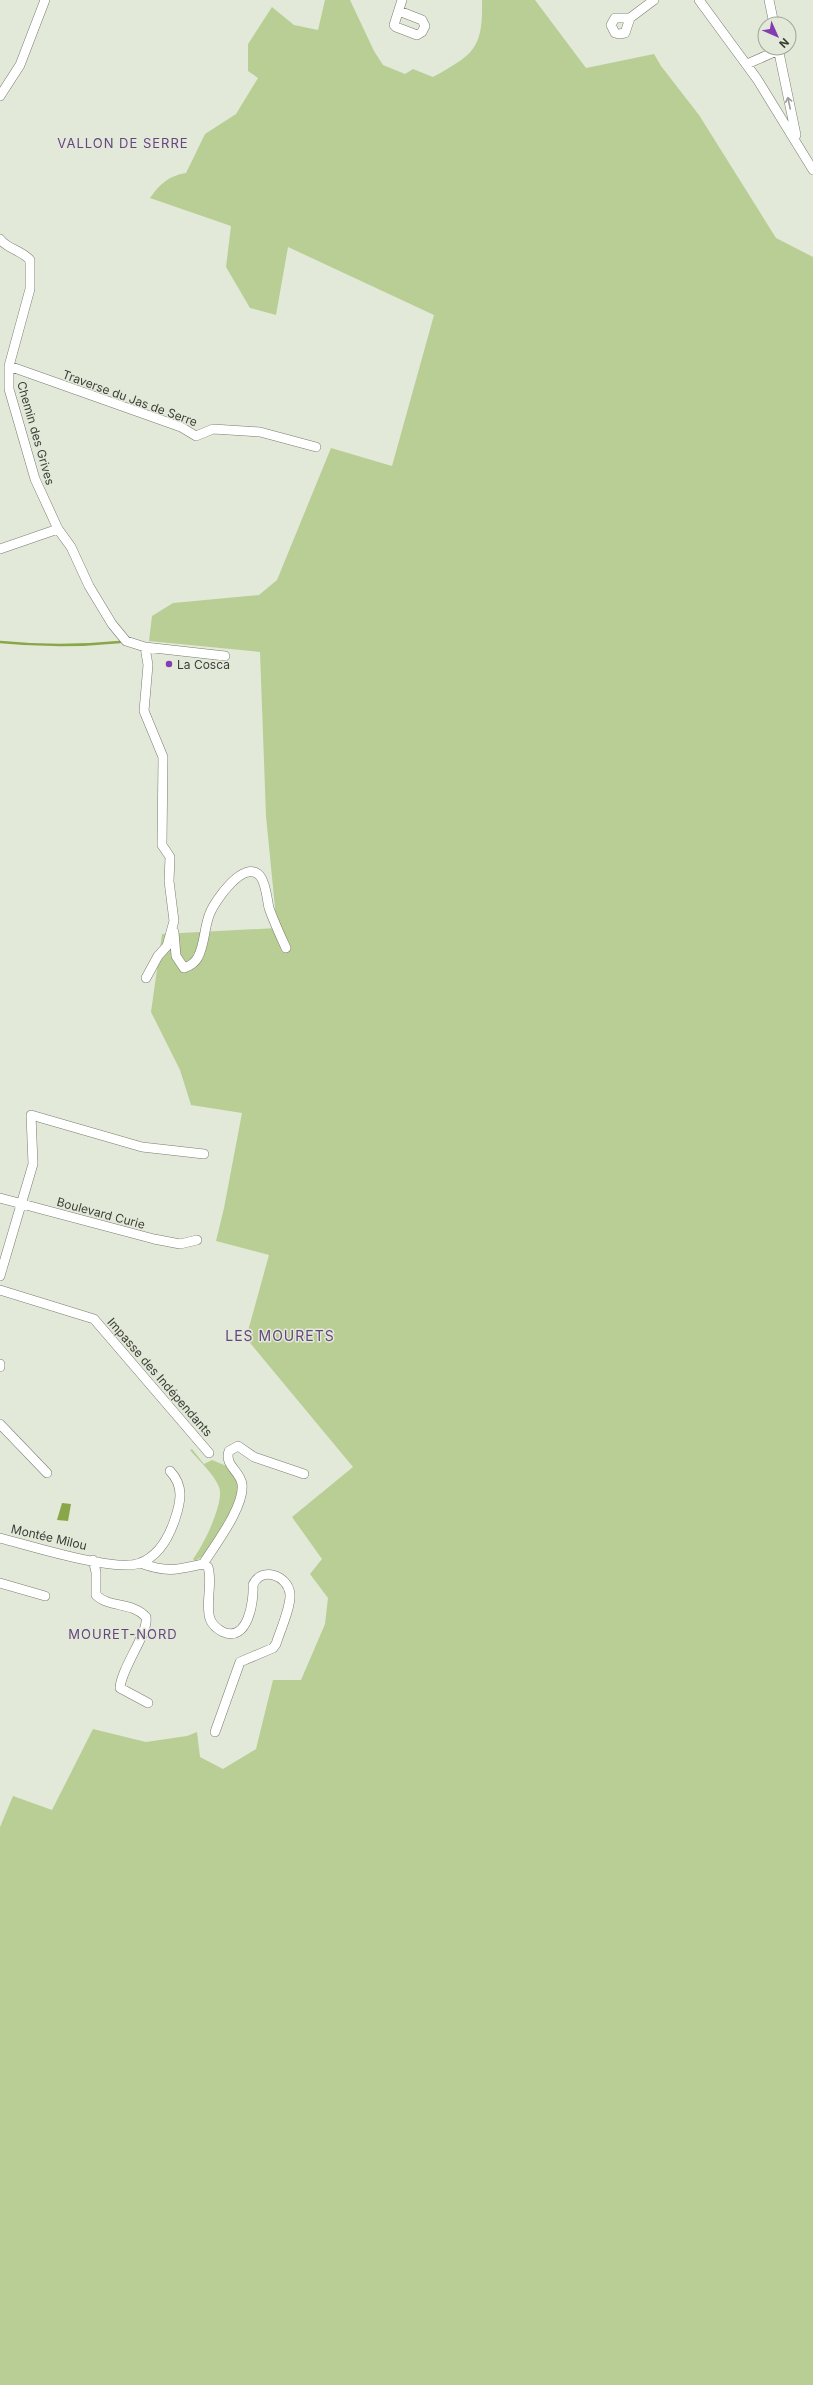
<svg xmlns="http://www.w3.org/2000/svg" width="813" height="2385" viewBox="0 0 813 2385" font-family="Inter,sans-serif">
<rect width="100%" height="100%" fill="#e3e9d9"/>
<path fill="#b9ce94" d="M325,0H350L374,51L383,65L405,74L413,69L433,77C474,54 483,49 482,0H535L586,68L654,54L661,66L699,115L776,238L813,257V2385H0V1827L13,1796L52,1810L93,1729L146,1742L187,1736L197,1732L200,1757L223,1769L256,1749L273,1680H301L325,1624L328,1598L310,1574L322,1559L292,1517L353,1467L246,1338L269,1255L216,1241L224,1208L242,1113L191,1105L180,1070L151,1012L162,934L277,928L266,816L260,652L149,641L152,616L173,603L259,595L277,580L331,448L392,466L434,315L288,247L276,315L250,308L226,267L231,226L150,198C160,184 168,176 186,173L205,134L236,114L258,78L248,71V44L272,7L294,25L318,30Z
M192,1449L204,1464L212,1460L229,1467L238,1484L236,1502L205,1555L195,1561L193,1559C203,1546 225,1502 219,1487C214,1474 199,1461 190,1450Z"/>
<path fill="#89a649" d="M62,1503L71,1504L68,1521L57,1520Z"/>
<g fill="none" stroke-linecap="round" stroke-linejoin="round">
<path stroke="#89a649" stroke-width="2.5" d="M0,642C40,646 80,646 120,642"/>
<g stroke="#777c6e" stroke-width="10">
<path id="street" d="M699,0L757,79L813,170
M769,0L774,24
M399,11L422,20L425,26L422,32L417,35L396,27L394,25L402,0
M630,18L625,33L619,34L615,33L611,25L615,18H630L654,0
M778,48L796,135
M747,64L779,50
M0,96L20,65L45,0
M0,239C7,249 21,250 30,260V289L9,366V389L35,479L58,529L71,547L89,586L112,624L126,641L145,647L225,656
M9,366L181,427L196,436L213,429L260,432L316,447
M0,549L58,529
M145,647L148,665L144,711L163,757L162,845L170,857L169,881L174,921L167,946L158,956L146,978
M174,932L176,956L184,968C190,966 195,963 198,957C205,944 204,927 210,913C215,901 244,858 260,876C266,883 267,899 269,908C274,922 280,935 286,948
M0,1198L154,1239L180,1244L197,1240
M0,1276L33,1164L31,1115L142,1147L204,1154
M0,1290L94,1319L209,1453
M0,1364V1367
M0,1424L47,1473
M0,1538C28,1545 116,1573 140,1563C159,1556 169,1537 175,1519C181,1501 184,1486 170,1471
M93,1560L96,1572V1595C109,1608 133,1602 146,1617C149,1633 121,1668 120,1688L148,1703
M140,1563C168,1573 176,1570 203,1564L208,1567C213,1583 205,1603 210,1619C212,1624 217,1629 223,1632C248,1643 254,1601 253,1585C261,1566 288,1575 290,1594C291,1607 280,1631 276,1644L273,1648L240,1662L215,1732
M203,1564C215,1545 245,1506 242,1484C240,1471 224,1465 229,1451L238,1446L254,1457L304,1474
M0,1583L45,1596"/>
</g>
<use href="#street" stroke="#fff" stroke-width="9"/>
</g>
<defs><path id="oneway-shaft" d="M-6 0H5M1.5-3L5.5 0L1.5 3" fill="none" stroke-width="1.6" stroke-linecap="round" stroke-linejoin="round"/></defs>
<use stroke="#9d9e9b" href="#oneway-shaft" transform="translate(789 103) rotate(-102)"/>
<circle fill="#823db0" stroke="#e3e9d9" stroke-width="1.5" cx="169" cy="664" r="4"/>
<g text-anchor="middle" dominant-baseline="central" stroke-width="3" stroke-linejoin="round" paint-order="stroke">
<g font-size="12" fill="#3b3e37" stroke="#e3e9d9">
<text transform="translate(130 398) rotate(20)">Traverse du Jas de Serre</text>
<text transform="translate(36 433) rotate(74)">Chemin des Grives</text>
<text transform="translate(101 1213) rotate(15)">Boulevard Curie</text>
<text transform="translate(160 1377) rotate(49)">Impasse des Indépendants</text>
<text transform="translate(49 1537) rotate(13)">Montée Milou</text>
</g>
<g font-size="12" fill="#3b3e37" stroke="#e3e9d9" text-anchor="start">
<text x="177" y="664">La Cosca</text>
</g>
<g font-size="13" letter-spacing="1" fill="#664580" stroke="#e3e9d9">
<text x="123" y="143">VALLON DE SERRE</text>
<text x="123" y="1634">MOURET-NORD</text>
</g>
<g font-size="14" letter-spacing="1" fill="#664580" stroke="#e3e9d9">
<text x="280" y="1335">LES MOURETS</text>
</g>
</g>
<g transform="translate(777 36) rotate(135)"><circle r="19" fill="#e3e9d9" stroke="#a0a598"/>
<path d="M0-3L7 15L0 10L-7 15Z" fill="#823db0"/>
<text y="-6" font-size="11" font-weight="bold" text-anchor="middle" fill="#3b3e37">N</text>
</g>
</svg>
